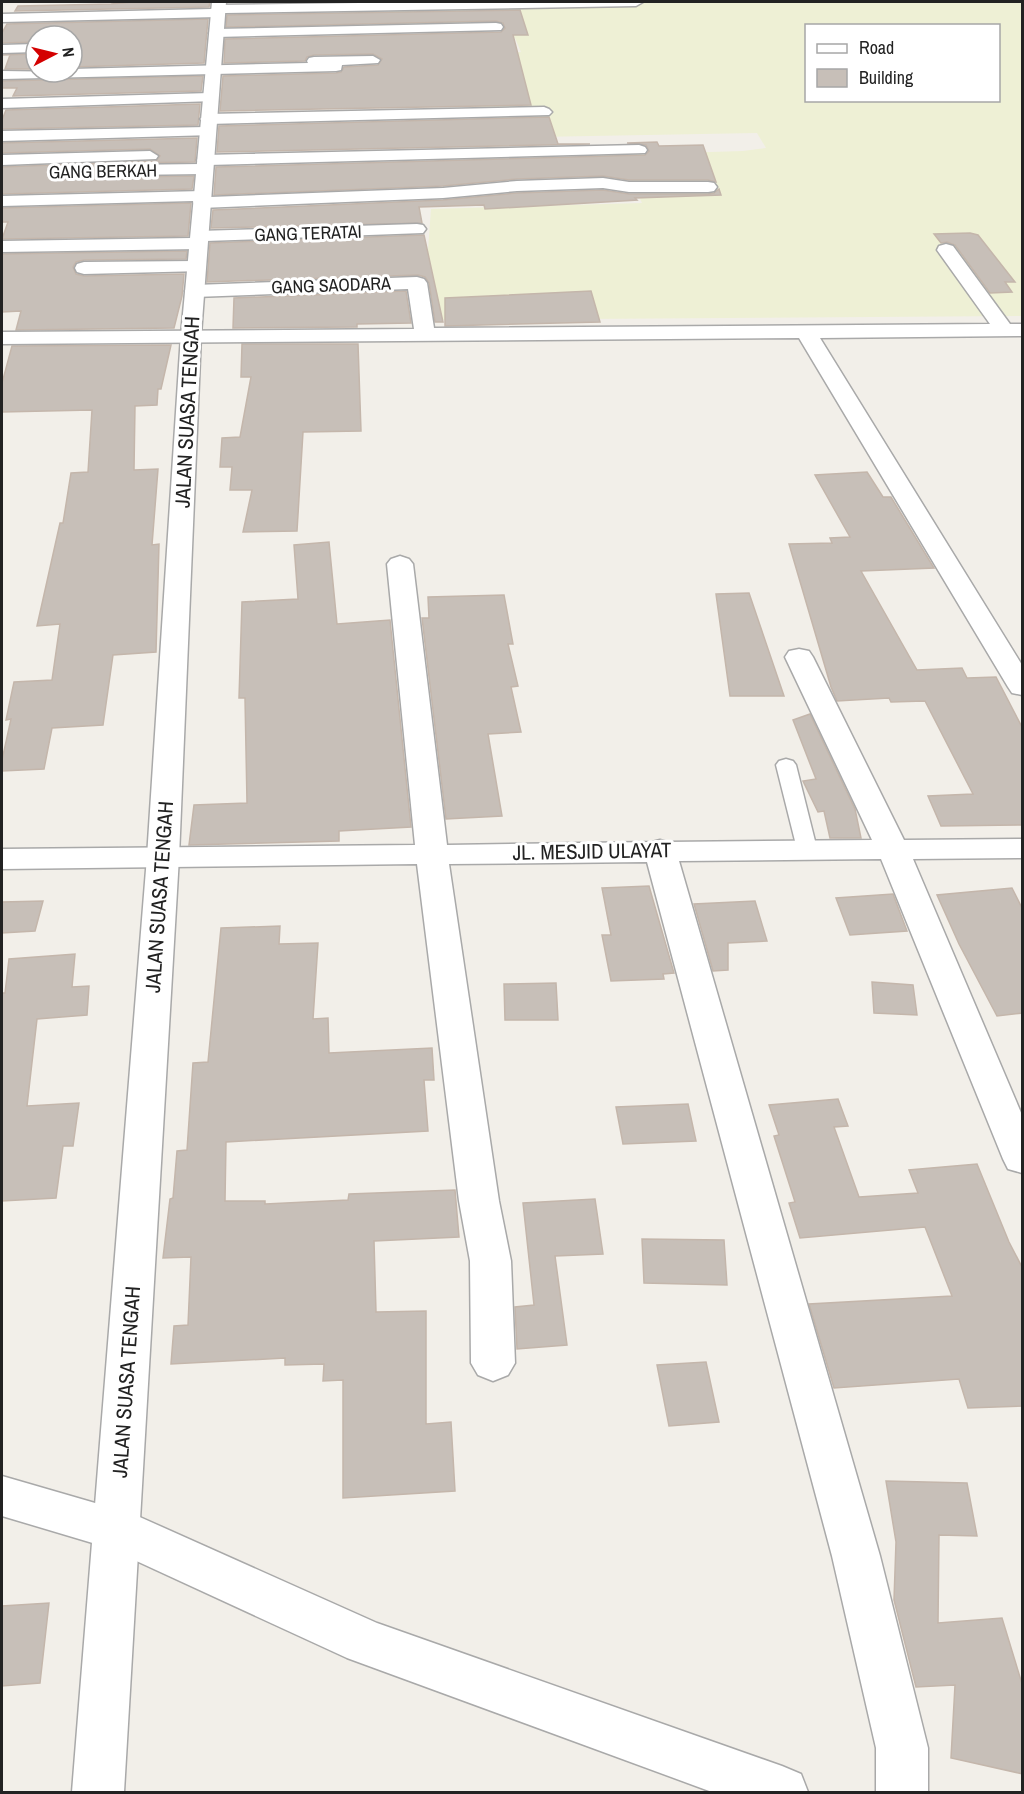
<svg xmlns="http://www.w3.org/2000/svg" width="1024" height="1794" viewBox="0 0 1024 1794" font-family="'Archivo Narrow',sans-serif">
<rect width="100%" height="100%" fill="#f2efe9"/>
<path fill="#eef0d5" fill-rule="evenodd" d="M567,2H1022V316L435,320L427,277L400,273L428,250L431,209L642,203L626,169L588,170L582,156L743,151L766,148L757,133L483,138L469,102L508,53L521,52L515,38L495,26L391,24L389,7ZM806,26H998V100H806Z"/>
<path fill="#c7bfb8" stroke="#c4b6ab" stroke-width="1.5" d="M132,2H210L209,7L15,11L18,6L111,4Z
M520,10L528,35H513L531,105L220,111L223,76L336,73L341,72L344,67L378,65L382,59L373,54L314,55L307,57L305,61L224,63L225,39L501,32L505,28L503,23L496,21L226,27L227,15Z
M208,19L204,63L72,67V36H36V42L2,43V33L7,24Z
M36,54V69H5L10,55H2Z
M203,76L201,91L13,96L17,88H2V81Z
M200,104L198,125L2,129V120L6,110Z
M549,117L558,144H590L217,152L219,126Z
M197,138L195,162L125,163L115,169L125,177L194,176L192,189L2,194V167L156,161L160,156L150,149L2,153V143Z
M657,142L659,146L703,145L716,182L708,180H629L603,176L517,179L443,186L214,195L216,167L645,155L649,151L646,145L627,143Z
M719,189L721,195L635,198L637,200L485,209L484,205L419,207L422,223L211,228L213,210L443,200L517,193L603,190L629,194H708L714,193Z
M191,203L188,236L2,239L8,222H2V208Z
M970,233L978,235L1015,282H1005L1012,292L990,293L955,245L947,242L941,243L934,234Z
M424,235L443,322H435L429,283L425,277L418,275L207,282L210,243Z
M187,251L186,259L84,260L76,262L73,267L76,274L84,276L184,274L182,296L174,328L16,330L21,311L2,312V254Z
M406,291L411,323L357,324V327L233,328L234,298Z
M591,291L600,322L445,326V298Z
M242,344H358L361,431L303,432L297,531L243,532L252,490H230L232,467H220L222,438L240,437L251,377H241Z
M171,345L161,389H158L157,405L135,406L134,470L158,469L152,545L159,544L156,652L113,655L103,725L52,728L44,769L2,771V760L11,719L6,720L14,682L52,680L60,624L37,626L60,523H63L71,473L88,472L92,410L2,412V383L12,346Z
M867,472L883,497H891L934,568L861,571L917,670L962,668L967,678L996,677L1023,729V825L941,826L928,796L973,794L925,701L891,702L889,698L837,701L831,687L789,544L832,543L830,538L850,537L815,475Z
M329,542L337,624L390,620L411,827L339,831V841L189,845L194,805L247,803L245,698H239L242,602L298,599L294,545Z
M749,593L784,696H730L716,594Z
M504,595L513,644H508L518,686L511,687L521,732L488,734L502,816L446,819L422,618H429L428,597Z
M810,714L855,809L861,838H830L824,811L818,812L803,781L816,779L793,720Z
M649,886L674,973L663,974L664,979L611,981L602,935H611L602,888Z
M1012,888L1023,910V1013L997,1016L959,944L937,895Z
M893,894L907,931L850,935L836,898Z
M43,901L35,931L2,933V902Z
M755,901L767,941L728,943V970L713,971L694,904Z
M280,926L279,944L318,943L313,1019L328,1018L329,1053L432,1048L434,1080H424L428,1131L226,1142L225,1201H265V1204L348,1200L349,1194L455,1190L459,1237L374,1241L376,1312L426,1311V1424L451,1422L455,1491L343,1498V1380L323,1381L324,1364L285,1365V1358L171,1364L174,1326L188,1325L191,1257L163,1258L170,1199L173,1198L177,1151L187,1150L193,1063L208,1062L221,928Z
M75,954L72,987L89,986L87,1015L37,1019L27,1106L79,1103L73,1146H63L56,1198L2,1201V993H5L9,959Z
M872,982L913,985L917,1015L874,1013Z
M556,983L558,1020H505L504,984Z
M838,1099L848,1126L834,1127L859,1197L918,1193L909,1170L977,1164L1009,1242L1023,1269V1406L968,1408L959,1379L834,1388L809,1304L952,1296L925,1227L800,1238L789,1203L795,1202L774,1136L779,1135L769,1105Z
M688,1104L696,1141L623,1144L616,1107Z
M595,1199L603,1254L555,1256L567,1345L517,1349L515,1307L534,1305L523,1203Z
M642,1239L724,1240L727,1285L644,1283Z
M706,1362L719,1422L669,1426L657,1365Z
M886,1481L967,1483L977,1536L939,1535L938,1623L1002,1618L1023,1687V1774L951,1758L955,1685L916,1687L894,1600L896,1542Z
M49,1603L40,1683L2,1686V1606Z"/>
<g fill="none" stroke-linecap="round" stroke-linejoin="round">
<g stroke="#a9a9a9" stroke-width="3">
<path id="service" d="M786,759L793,761L796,765L817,849L814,853H800L797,849L776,765L779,761Z"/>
</g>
<g stroke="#a9a9a9" stroke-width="3">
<path id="minor" d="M430,2H643L636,6L225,13L218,17L2,22V14L211,9L218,5Z
M496,23L501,24L503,27L501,30L216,37L209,33L216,29Z
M36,44V52L2,53V45Z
M373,56L380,60L378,63L342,65L341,70L336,71L2,79V71L72,72V69L308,63L307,61L309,58L314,57Z
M210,93L215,95L218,98L215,101L2,108V99Z
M544,107L549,109L552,112L549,115L208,124L200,119L208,114Z
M207,127L215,132L213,135L2,141V131Z
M639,145L645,147L647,150L645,153L208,165L212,169L204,174L125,175L117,170L125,165L201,164L197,160L205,155Z
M150,151L158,156L156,159L2,165V155Z
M603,178L629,182H708L714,183L717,187L714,191L708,192H629L603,188L517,191L443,198L201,208L195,207L193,201L2,206V196L202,191L208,192L210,197L443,188L517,181Z
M417,224L423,225L426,229L423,233L206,241L205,247L198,249L2,252V241L191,238L193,232L199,231Z
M946,244L953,246L1010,324H1022V336L820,338L1022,665V695L1012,693L1008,687L799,338L2,344V332L414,329L408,289L195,297L188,295L185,291L188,287L195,285L417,277L424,279L427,283L434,328L990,324L937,250L939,246Z
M196,261L203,263L205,267L203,271L84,274L77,272L75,268L77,264L84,262Z
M400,556L409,559L413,564L447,845L652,842L660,840L667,842L872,840L785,657L789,651L799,649L809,651L813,657L904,840L1022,839V858L913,859L1022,1115V1173L1008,1169L1003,1159L881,859L679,861L880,1556L928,1748V1792H876V1748L832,1556L647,862L449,864L499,1201L511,1261L515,1363L508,1375L493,1381L478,1375L471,1363L470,1261L459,1201L417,864L2,869V849L415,845L387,564L391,559Z
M2,1476L133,1514L377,1623L782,1766L801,1774L808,1792H712L347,1658L106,1547L2,1516Z"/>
</g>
<g stroke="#a9a9a9" stroke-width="3">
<path id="tertiary" d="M212,2H226L201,335L179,857L124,1792H72L147,857L181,335Z"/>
</g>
<use href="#service" fill="#fff" fill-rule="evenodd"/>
<use href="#minor" fill="#fff" fill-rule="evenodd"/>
<use href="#tertiary" fill="#fff" fill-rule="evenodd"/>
</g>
<g text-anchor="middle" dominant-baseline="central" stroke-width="6" stroke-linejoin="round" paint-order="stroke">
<g font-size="18" fill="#222" stroke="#fff">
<text transform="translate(103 171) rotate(-1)">GANG BERKAH</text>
<text transform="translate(308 233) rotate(-2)">GANG TERATAI</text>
<text transform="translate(331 285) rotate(-2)">GANG SAODARA</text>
</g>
<g font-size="21" fill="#222" stroke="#fff">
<text transform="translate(187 412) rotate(-87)">JALAN SUASA TENGAH</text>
<text transform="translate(592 851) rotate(-1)">JL. MESJID ULAYAT</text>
<text transform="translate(159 897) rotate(-86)">JALAN SUASA TENGAH</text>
<text transform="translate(126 1382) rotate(-86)">JALAN SUASA TENGAH</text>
</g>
</g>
<rect width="1024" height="1794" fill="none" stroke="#222222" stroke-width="6"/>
<rect x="805" y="24" width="195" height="78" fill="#ffffff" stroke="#a7a7a7" stroke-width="1.5"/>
<rect x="817" y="44" width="30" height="9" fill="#ffffff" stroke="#a7a7a7" stroke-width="1.5"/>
<text x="859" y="54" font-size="18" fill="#222222">Road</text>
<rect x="817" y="69" width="30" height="18" fill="#c7bfb8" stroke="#a7a7a7" stroke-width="1.5"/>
<text x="859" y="84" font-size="18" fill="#222222">Building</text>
<g transform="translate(54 54) rotate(83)"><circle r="28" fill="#ffffff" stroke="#a7a7a7" stroke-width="1.5"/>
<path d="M0-4.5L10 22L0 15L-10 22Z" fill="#d40000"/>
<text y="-9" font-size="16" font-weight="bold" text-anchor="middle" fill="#222222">N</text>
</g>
</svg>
